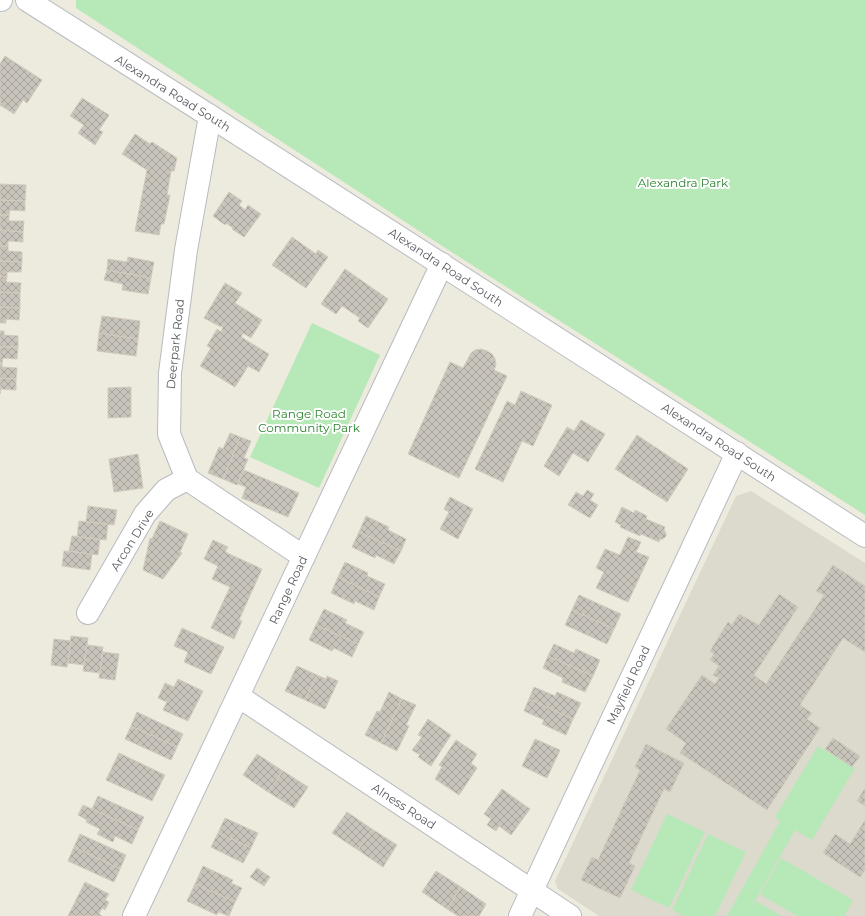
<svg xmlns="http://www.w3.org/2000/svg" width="865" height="916" viewBox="0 0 865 916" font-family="Montserrat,sans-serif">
<defs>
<pattern id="building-cross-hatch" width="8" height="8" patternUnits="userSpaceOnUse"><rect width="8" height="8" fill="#c8c4bb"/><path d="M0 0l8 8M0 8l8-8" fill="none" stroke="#a5a29b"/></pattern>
</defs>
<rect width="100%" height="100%" fill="#edeade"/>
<path fill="#dcd9cd" d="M751,491L865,563V916H599L558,889L555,881L736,496Z"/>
<path fill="#b7e8b8" d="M76,0H865V515L450,251L76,8Z
M312,323L380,355L319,488L250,457Z
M818,746L855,768L812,840L795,830L751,908L756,901L781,916H727L780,821L775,817Z
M667,814L705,832L669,908L631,890Z
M708,834L746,852L715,916H684L672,910Z
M781,858L853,900L844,916H797L760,894Z"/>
<path fill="url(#building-cross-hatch)" stroke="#d2cbbc" d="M5,56L42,80L27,103L23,100L14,114L0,105L1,103L0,102V64Z
M82,98L109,115L99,130L103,132L95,145L78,133L84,125L70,116Z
M135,134L150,144L152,142L177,158L174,171H171L167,195H170L164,224H161L159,235L135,231L147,170L122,154Z
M0,184L26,185L25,201L0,200Z
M229,192L242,201L239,205L245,210L248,205L261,214L244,237L232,229L233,228L226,223L225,225L213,216Z
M0,200L25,201V211L10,210L9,215H0Z
M0,215H9V221H24L23,232L0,230Z
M0,230L23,232V242L8,241V246H0Z
M292,237L316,254L318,250L328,257L306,288L272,265Z
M0,246H8V251L22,252V262L0,261Z
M128,257L154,262L151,278L107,270L108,259L127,262Z
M0,261L22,262L21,272H7V277L0,276Z
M345,269L388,299L368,328L358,321L360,318L342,306L336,314L321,304Z
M107,270L151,278L148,294L122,290L123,284L104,280Z
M0,276L7,277L6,282L21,283L20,293L0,292Z
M225,283L242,293L235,303L262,320L251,338L243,333L241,337L269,354L259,372L248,366L235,387L200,366L211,348L207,346L217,329L221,332L223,327L221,326V327L204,318Z
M0,292L20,293V308L0,307Z
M0,307L20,308L19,320L6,319V323H0Z
M102,316L140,321L138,339L99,333Z
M0,331H4V335L18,336V347H0Z
M99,333L138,339L136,356L97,351Z
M0,347H18L17,359L3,358L2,363L0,362Z
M481,349L487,351L492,354L495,359L496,365L494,370L507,376L459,478L408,454L450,362L463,368L471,353L475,350Z
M0,362L2,363V367L17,368L16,379L0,378Z
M0,378L16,379V390L1,389L0,394Z
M131,387V417L108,418V388Z
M521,391L552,405L533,446L522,441L503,482L475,469L507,401L515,405Z
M581,420L605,434L588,462L573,453L559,476L544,466L567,427L574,431Z
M230,433L240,437L223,479L208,473L219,447L223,449Z
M637,435L688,469L667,502L615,469Z
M240,437L251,441L244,458L248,459L237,485L223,479Z
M138,454L143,488L114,492L109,459Z
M244,470L299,493L288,517L242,498L246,487L238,484Z
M587,490L594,494L590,500L598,505L590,518L568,505L576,492L583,496Z
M450,497L473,509L458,539L440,529L449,512L444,509Z
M88,506L117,510L114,525L86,522Z
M622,507L634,513L635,510L647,516L646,519L665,527L664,530L666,533V536L663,539H660L659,542L641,534L640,536L620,527L621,525L615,522Z
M366,516L389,527L388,530L406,539L401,551L359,532Z
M79,521L108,524L106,540L77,537Z
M160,521L188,534L180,552L182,553L163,579L143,570L150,538L152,539Z
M359,532L401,551L394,564L376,555L375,558L352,547Z
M72,536L100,539L98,555L69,551Z
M628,537L641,542L636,552L649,557L628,602L596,588L604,572L596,568L605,549L620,555Z
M213,540L228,547L225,552L262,569L239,620L242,621L234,639L211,628L230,587L212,579L218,566L204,559Z
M64,551L92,554L90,570L62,566Z
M345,562L368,573L367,576L385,584L379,597L338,577Z
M833,565L865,586V652L843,638L800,705L812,713L807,719L820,728L767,810L680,753L686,743L666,729L702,675L715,684L719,678L713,675L719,666L710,660L714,654L710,651L728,622L732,625L739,614L759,625L779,594L798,607L754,675L766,684L824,595L816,591Z
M338,577L379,597L374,610L355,601L354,604L331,593Z
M579,595L621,614L614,629L572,610Z
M324,609L347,620L345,623L364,632L358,644L316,625Z
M572,610L614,629L607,644L565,625Z
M316,625L358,644L352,657L334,648L332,651L309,640Z
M182,628L224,647L211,674L184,662L188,652L174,646Z
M71,636L88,638L84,665L68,663Z
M54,639L71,641L67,667L51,665Z
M554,644L574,653L576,649L600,660L593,676L548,656Z
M87,645L103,647L100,673L83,671Z
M103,652L119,654L115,680L99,678Z
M548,656L593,676L585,692L562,682L563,678L543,668Z
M297,666L317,675L305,700L285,691Z
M317,675L326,679L327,676L338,681L325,709L305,700Z
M178,679L203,691L188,721L163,710L167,702L158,698L165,683L174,687Z
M534,687L555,696L557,692L581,703L573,719L529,699Z
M389,692L402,699L381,743L365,735L377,711L380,712Z
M402,699L416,705L406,725L409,726L397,751L381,743Z
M529,699L573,719L566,735L542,724L544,720L524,711Z
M137,712L183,734L177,747L131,726Z
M428,719L451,735L431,766L418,757L420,755L412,750L422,737L418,735Z
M131,726L177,747L171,760L125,739Z
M833,738L860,756L852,767L825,749Z
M535,739L560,750L547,778L522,766Z
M456,740L477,754L471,763L477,768L459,795L435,779L442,767L439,765Z
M646,744L684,763L670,792L664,789L629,863L635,866L620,898L581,880L592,857L598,860L640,770L635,767Z
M119,753L165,775L152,801L106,780Z
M257,754L283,771L268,792L243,775Z
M283,771L308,787L294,808L268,792Z
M865,788V806L857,801Z
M502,789L530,809L511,835L499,826L496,831L487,825L491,819L484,814Z
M98,796L144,817L138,830L92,809Z
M83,805L138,830L132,844L115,836L113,842L97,834L100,829L86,822L87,820L78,815Z
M347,812L372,829L358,850L332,833Z
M225,818L258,833L251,848L218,833Z
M865,820V870L860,877L823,853L835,834L850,844Z
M372,829L397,845L383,867L358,850Z
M218,833L251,848L243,863L211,847Z
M80,834L126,855L120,869L74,847Z
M74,847L120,869L114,882L68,861Z
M203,866L233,880L231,883L242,888L235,902L195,884Z
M257,868L270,877L264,886L250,877Z
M436,871L461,887L447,909L422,892Z
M85,882L109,894L105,900L109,902L105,910L102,908L99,914L102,916H68Z
M195,884L235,902L229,916L218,912L217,915L187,901Z
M461,887L486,904L479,916H458L447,909Z"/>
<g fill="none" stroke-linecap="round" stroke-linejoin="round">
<g stroke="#b7bac0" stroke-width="24">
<path id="street" d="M210,116L186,250L170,373L169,434L187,479L304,557
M88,613L145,514L166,490L187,479
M238,696L570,916
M134,916L442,264
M520,916L737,453"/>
</g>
<g stroke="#b8bcc3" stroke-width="24">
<path id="secondary" d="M0,0H1
M27,0L210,116L865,536"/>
</g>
<use href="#street" stroke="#fff" stroke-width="22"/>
<use href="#secondary" stroke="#fff" stroke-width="22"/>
</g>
<g text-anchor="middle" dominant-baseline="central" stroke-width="4" stroke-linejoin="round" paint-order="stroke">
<g font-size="12" fill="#585c62" stroke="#fff">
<text transform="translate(173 93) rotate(32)">Alexandra Road South</text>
<text transform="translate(446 267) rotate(33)">Alexandra Road South</text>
<text transform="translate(175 344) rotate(-84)">Deerpark Road</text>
<text transform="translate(719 442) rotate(33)">Alexandra Road South</text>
<text transform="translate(132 540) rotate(-58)">Arcon Drive</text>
<text transform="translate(288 590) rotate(-65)">Range Road</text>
<text transform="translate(628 685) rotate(-65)">Mayfield Road</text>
<text transform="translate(404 806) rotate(33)">Alness Road</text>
</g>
<g font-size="12" fill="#2c852f" stroke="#fff">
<text x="683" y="182">Alexandra Park</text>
<text x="309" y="413">Range Road<tspan x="309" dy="14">Community Park</tspan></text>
</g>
</g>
</svg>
